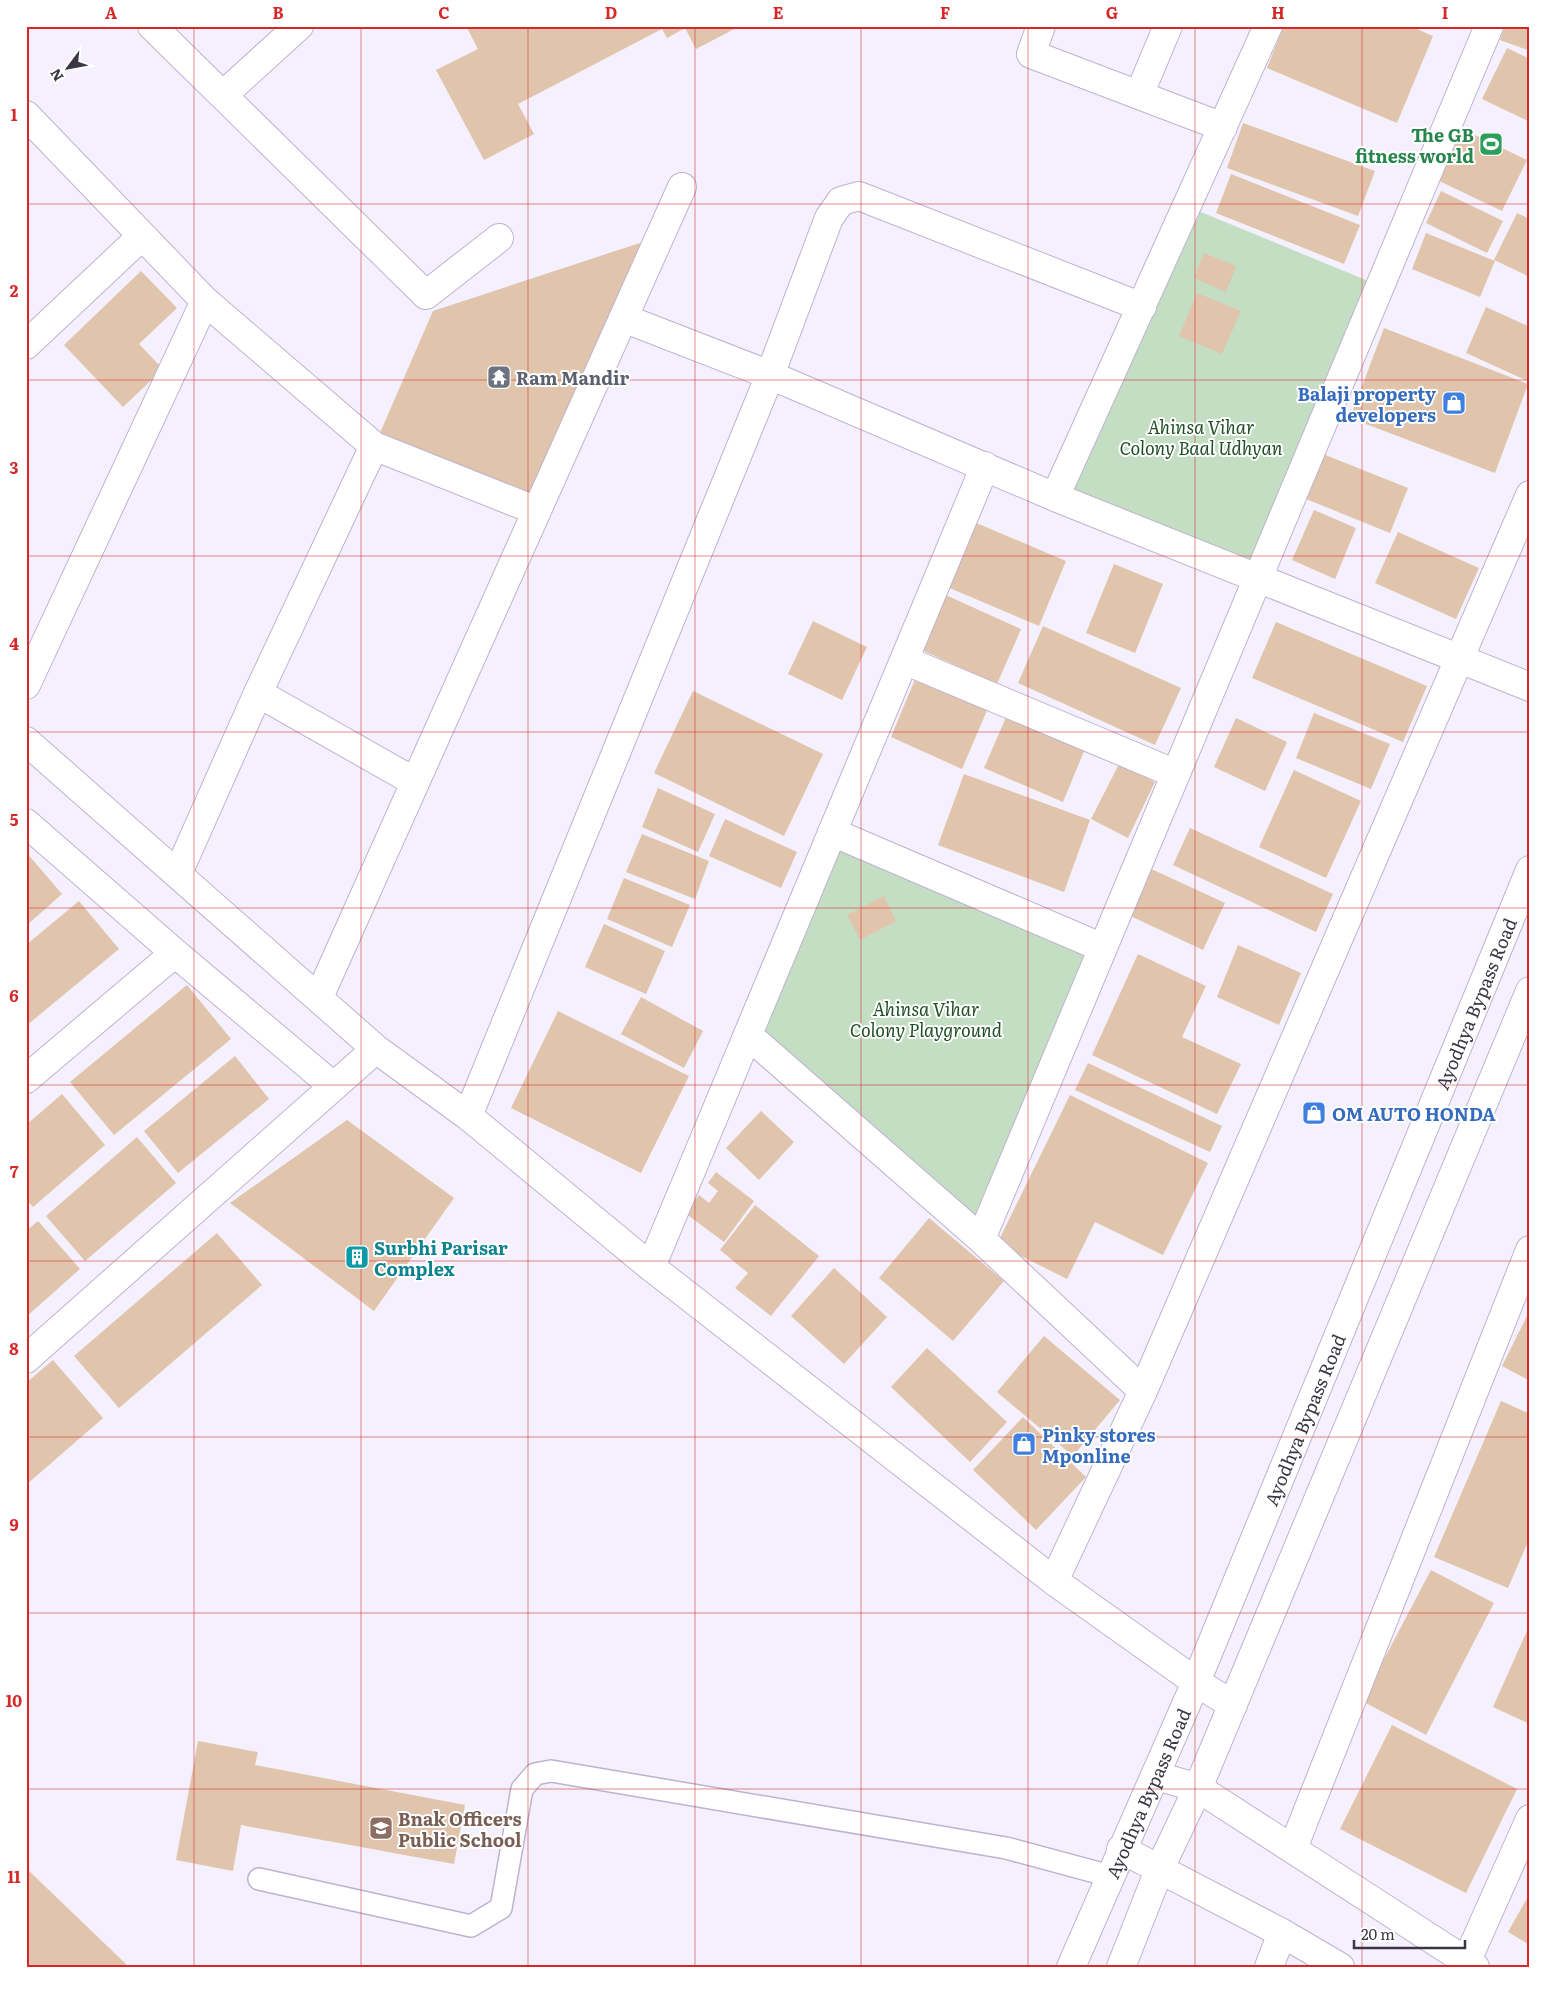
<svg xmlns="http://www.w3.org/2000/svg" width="1556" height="1993" viewBox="0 0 1556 1993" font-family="Literata,serif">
<rect width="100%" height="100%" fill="#f5f0fd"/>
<path fill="#c4dec4" d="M1191,208L1378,285L1255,571L1061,496Z
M835,838L1097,950L979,1234L747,1037Z"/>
<path fill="#e0c4ac" d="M466,26H740L696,49L685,28L667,38L662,29L518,104L534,134L484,160L436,70L478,49Z
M1284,26H1410L1433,36L1397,123L1267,68Z
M1505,26H1530V51L1500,40Z
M1507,48L1530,59V122L1482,99Z
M1243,123L1375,171L1358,216L1227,168Z
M1456,126L1527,160L1502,211L1431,177Z
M1231,174L1360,225L1344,264L1216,213Z
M1441,191L1503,221L1487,253L1426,223Z
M1517,213L1530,219V277L1494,260Z
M1426,233L1495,261L1480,297L1412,269Z
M655,238L535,506L376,442L433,311Z
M1204,253L1236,266L1226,292L1194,278Z
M141,271L177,308L139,344L163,369L123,407L64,345Z
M1197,293L1241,311L1222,354L1179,336Z
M1486,307L1530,327V382L1466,353Z
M1384,328L1528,384L1495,473L1350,418Z
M1323,454L1408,488L1390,533L1306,499Z
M1314,510L1356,528L1335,579L1292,560Z
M967,519L1066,561L1039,626L940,584Z
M1398,532L1479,568L1456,619L1375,583Z
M1114,564L1163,584L1135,653L1086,633Z
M939,592L1021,629L997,684L915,647Z
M813,621L867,647L842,700L788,674Z
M1276,622L1427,686L1403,742L1252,678Z
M1043,626L1181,688L1155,745L1018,683Z
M916,677L988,708L962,769L891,737Z
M693,691L823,754L784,836L654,773Z
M1314,713L1390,744L1371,789L1296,758Z
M1007,715L1085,749L1063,802L984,768Z
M1236,718L1287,742L1265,791L1214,767Z
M1119,764L1155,782L1128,838L1091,819Z
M1294,770L1361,801L1326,878L1259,847Z
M964,774L1090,820L1064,892L938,845Z
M658,788L715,814L698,852L642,827Z
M725,819L797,852L781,888L709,856Z
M1190,828L1333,894L1316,932L1173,865Z
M642,834L709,861L695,899L626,872Z
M26,852L62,894L26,926Z
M1145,866L1225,903L1203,950L1124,913Z
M624,878L690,905L672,947L607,919Z
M884,896L896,921L860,940L847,915Z
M79,901L119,949L26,1026V945Z
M604,924L665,951L646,994L585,967Z
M1238,945L1301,973L1279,1025L1217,997Z
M1138,954L1206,986L1182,1037L1241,1064L1217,1114L1092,1055Z
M187,985L231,1039L114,1135L70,1082Z
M641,997L703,1031L684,1068L621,1034Z
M558,1011L689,1076L641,1173L511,1108Z
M235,1056L269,1099L178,1173L144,1131Z
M1088,1063L1222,1126L1210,1152L1075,1090Z
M62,1094L105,1145L33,1207L26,1199V1125Z
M1070,1095L1208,1163L1163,1255L1095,1222L1067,1279L997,1244Z
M761,1111L794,1142L759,1180L726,1148Z
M347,1120L454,1198L374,1311L230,1203Z
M137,1137L176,1183L85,1261L46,1216Z
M716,1172L754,1201L724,1242L685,1213L699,1195L709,1203L718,1191L708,1183Z
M755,1205L819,1256L771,1316L735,1288L748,1273L720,1250Z
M929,1218L1004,1281L953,1341L879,1278Z
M38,1221L80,1269L26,1317V1231Z
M217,1233L262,1285L119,1408L74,1356Z
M834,1268L887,1317L844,1364L791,1316Z
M1530,1310V1381L1502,1366Z
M1044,1336L1120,1400L1073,1456L997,1392Z
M927,1348L1007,1422L970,1462L891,1387Z
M53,1360L103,1418L26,1485V1383Z
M1501,1401L1530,1414V1537L1508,1588L1434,1557Z
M1023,1417L1086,1477L1036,1530L973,1470Z
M1431,1570L1494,1603L1426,1735L1362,1701Z
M1530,1624V1724L1493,1707Z
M1392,1725L1517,1789L1466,1893L1340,1829Z
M198,1741L258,1752L255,1765L465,1805L454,1864L241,1825L233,1871L176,1860Z
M26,1868L129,1967H30L26,1963Z
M1530,1893V1945L1508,1932Z"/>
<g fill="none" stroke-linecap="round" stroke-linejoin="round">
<g stroke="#beb2d1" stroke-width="24">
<path id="lane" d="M259,1879L471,1926L501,1908L522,1789L535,1774L551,1771L1006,1848L1110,1876"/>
</g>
<g stroke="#beb2d1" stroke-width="30">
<path id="street" d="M152,26L426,295L499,238
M1041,26L1031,54L1223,127
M223,95L299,26
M1139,95L1168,26
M26,115L205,301L374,446L537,511
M623,318L770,375L1055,497L1530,687
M26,345L142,236
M1055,497L1268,26
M904,660L1176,774
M26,685L205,301
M258,693L415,782
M26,741L376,1049L468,1116L651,1267L1054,1581L1196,1682L1233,1705
M26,823L175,953L333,1086
M832,832L1103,948
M178,873L258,693L374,446
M319,997L682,187
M748,1035L981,1239L1143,1391
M26,1079L175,953
M468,1116L770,375L829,218L841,201L859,196L1142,307
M981,1239L1489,26
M651,1267L985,466
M26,1359L376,1049
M1054,1581L1143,1391L1530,495
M1293,1848L1530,1250
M1269,1967L1282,1933
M1464,1967L1530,1819"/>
</g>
<g stroke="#beb2d1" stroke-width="30">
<path id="secondary" d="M1157,1776L1198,1788L1475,1967
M1121,1849L1282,1933L1340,1967"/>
</g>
<g stroke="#beb2d1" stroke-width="30">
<g id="primary">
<path id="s1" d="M1071,1967L1196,1682L1530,870"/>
<path d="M1121,1967L1160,1868L1198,1788L1530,991"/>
</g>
</g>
<use href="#lane" stroke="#fff" stroke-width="21"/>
<use href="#street" stroke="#fff" stroke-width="28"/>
<use href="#secondary" stroke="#fff" stroke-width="28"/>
<use href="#primary" stroke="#fff" stroke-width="28"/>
</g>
<path fill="none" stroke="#d62828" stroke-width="1" stroke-opacity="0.55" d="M194,26V1967M361,26V1967M528,26V1967M695,26V1967M861,26V1967M1028,26V1967M1195,26V1967M1362,26V1967M26,204H1530M26,380H1530M26,556H1530M26,732H1530M26,908H1530M26,1085H1530M26,1261H1530M26,1437H1530M26,1613H1530M26,1789H1530"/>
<defs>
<g id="stadium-square" transform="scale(1.25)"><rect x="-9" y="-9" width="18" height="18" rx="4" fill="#2e9e5b" stroke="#fff"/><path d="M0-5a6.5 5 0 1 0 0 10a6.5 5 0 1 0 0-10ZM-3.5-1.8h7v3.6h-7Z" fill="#fff"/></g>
<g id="temple-square" transform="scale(1.25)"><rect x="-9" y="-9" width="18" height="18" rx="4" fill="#6b7280" stroke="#fff"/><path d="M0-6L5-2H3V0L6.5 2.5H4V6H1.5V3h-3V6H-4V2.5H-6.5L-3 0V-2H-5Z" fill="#fff"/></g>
<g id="shop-square" transform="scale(1.25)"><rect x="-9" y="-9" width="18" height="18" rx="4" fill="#3f7fe0" stroke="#fff"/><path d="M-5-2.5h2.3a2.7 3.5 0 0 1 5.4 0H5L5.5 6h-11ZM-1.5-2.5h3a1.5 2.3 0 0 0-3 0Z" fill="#fff"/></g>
<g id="building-square" transform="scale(1.25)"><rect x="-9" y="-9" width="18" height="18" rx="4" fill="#0f9aa8" stroke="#fff"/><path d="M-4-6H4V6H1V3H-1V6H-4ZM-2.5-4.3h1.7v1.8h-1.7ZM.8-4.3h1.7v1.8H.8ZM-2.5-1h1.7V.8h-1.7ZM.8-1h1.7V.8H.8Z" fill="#fff"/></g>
<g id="school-square" transform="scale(1.25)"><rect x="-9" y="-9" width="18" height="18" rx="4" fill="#8d6e63" stroke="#fff"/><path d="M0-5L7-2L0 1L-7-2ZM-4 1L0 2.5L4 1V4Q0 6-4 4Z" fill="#fff"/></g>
</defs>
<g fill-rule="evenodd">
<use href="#stadium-square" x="1491" y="144"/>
<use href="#temple-square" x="499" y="377"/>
<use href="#shop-square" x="1454" y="403"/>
<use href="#shop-square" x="1314" y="1113"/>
<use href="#building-square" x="357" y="1257"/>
<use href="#shop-square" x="1024" y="1444"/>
<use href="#school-square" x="381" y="1828"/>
</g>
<g text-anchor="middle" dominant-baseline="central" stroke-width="4" stroke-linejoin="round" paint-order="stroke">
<g font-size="18" font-weight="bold" fill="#27864d" stroke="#fff" text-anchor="end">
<text x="1474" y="134">The GB<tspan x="1474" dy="21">fitness world</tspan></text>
</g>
<g font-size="18" font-weight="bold" fill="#5b616d" stroke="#fff" text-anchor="start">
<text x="516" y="377">Ram Mandir</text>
</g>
<g font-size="18" font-weight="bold" fill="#366cbe" stroke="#fff" text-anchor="start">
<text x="1436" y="393" text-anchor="end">Balaji property<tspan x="1436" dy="21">developers</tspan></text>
<text x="1332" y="1113">OM AUTO HONDA</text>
<text x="1042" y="1434">Pinky stores<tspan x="1042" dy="21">Mponline</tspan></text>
</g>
<g font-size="18" font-style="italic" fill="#204e25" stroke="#fff">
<text x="1201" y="426">Ahinsa Vihar<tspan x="1201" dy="21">Colony Baal Udhyan</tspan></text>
<text x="926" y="1008">Ahinsa Vihar<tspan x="926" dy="21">Colony Playground</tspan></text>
</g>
<g font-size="18" fill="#3b3643" stroke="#fff">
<text stroke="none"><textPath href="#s1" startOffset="1045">Ayodhya Bypass Road</textPath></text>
<text stroke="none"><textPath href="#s1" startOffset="595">Ayodhya Bypass Road</textPath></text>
<text stroke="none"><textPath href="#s1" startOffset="190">Ayodhya Bypass Road</textPath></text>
</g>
<g font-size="18" font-weight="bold" fill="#0d838f" stroke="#fff" text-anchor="start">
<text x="374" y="1247">Surbhi Parisar<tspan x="374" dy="21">Complex</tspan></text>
</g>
<g font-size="18" font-weight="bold" fill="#785e54" stroke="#fff" text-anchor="start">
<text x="398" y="1818">Bnak Officers<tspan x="398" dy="21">Public School</tspan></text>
</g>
</g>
<rect width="1556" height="1993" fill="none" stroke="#ffffff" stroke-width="55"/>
<g transform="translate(68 68) rotate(238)" stroke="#ffffff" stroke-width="4" paint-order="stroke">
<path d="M0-4L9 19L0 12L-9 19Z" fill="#3b3643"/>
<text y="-8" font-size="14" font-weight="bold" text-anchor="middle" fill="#3b3643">N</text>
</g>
<path d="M1354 1940v8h111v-8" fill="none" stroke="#3b3643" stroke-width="2.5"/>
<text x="1361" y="1940" font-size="15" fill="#3b3643" stroke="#ffffff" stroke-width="4" paint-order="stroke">20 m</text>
<rect x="28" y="28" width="1500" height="1938" fill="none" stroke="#d62828" stroke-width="2"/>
<g font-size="16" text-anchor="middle" font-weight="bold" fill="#d62828">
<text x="111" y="19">A</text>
<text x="278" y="19">B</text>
<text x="444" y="19">C</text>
<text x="611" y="19">D</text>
<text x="778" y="19">E</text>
<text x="945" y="19">F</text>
<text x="1112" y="19">G</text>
<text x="1278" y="19">H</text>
<text x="1445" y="19">I</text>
<text x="14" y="121">1</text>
<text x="14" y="297">2</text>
<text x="14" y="474">3</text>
<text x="14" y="650">4</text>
<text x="14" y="826">5</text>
<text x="14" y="1002">6</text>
<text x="14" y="1178">7</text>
<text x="14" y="1355">8</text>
<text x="14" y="1531">9</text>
<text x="14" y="1707">10</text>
<text x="14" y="1883">11</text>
</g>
</svg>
